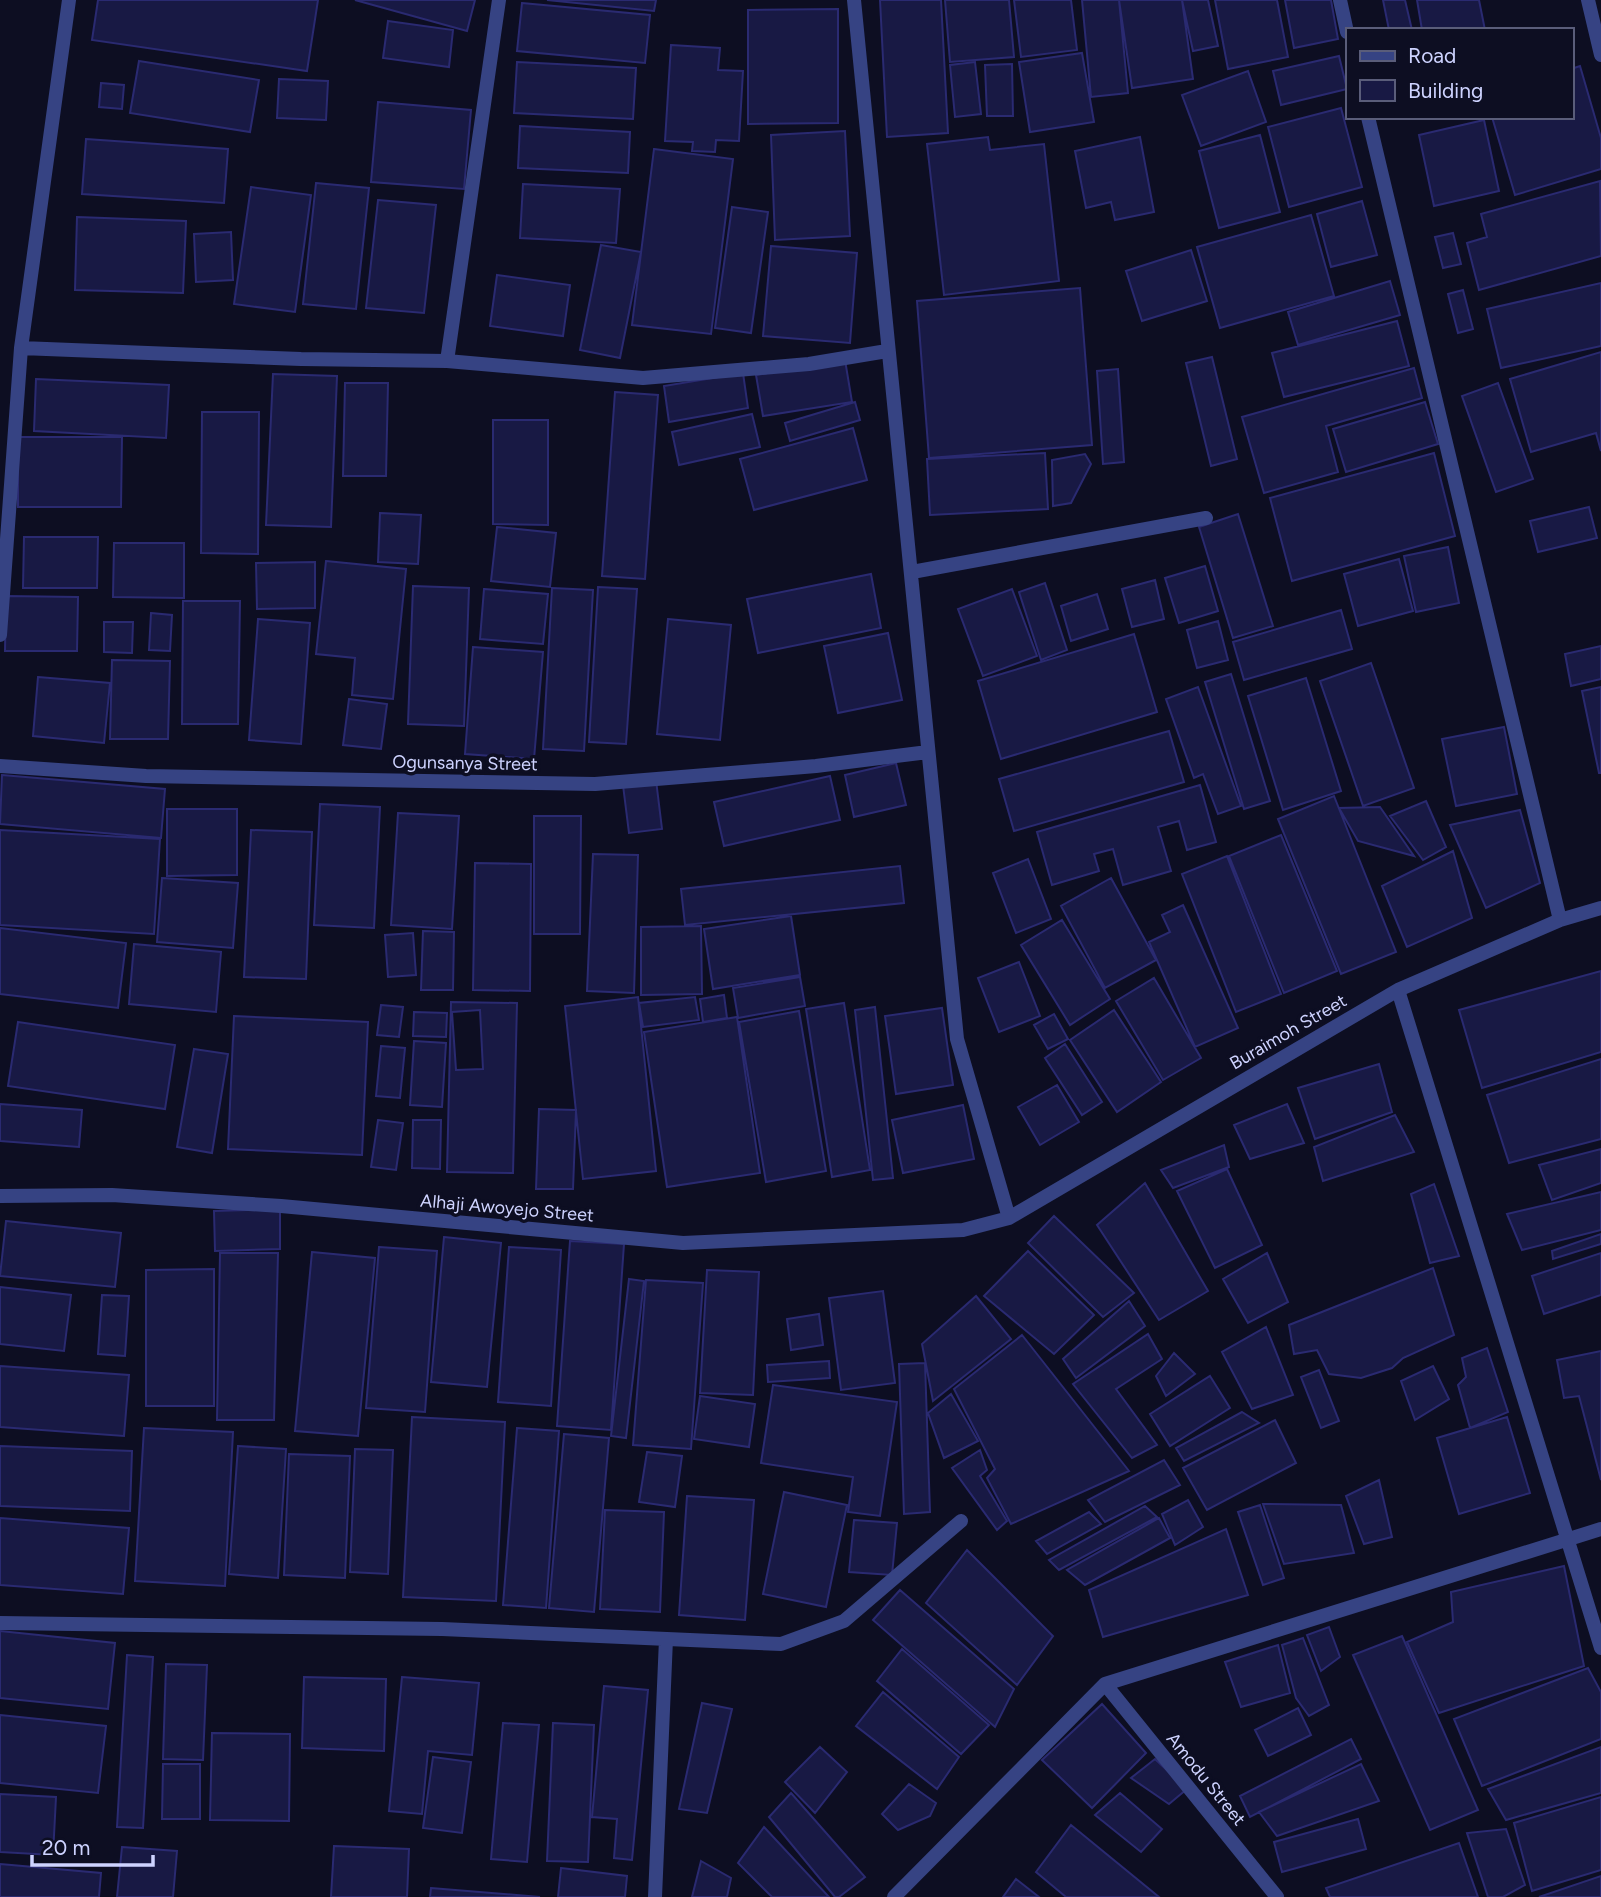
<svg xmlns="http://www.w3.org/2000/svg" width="1601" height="1897" viewBox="0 0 1601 1897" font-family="Figtree,sans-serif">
<rect width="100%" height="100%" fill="#0d0e22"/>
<path fill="#181944" stroke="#2a2a71" stroke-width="2" fill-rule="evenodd" d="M98,0H318L307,71L92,40Z
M355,0H475L467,31Z
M547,0H656L654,11Z
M880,0H941L948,133L887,137Z
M945,0H1009L1014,57L950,62Z
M1014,0H1071L1077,50L1021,57Z
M1082,0H1119L1128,93L1091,97Z
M1119,0H1182L1193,79L1132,88Z
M1182,0H1208L1218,46L1193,51Z
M1215,0H1277L1288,57L1228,69Z
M1285,0H1331L1338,39L1294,48Z
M1383,0H1405L1412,30H1389Z
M1417,0H1479L1485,30H1422Z
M522,3L650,15L645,63L517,51Z
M838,9V123L748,124V10Z
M388,21L453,30L449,67L383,58Z
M671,45L720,48L718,70L743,71L739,141L716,140L715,152L692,151L693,142L665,141Z
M1082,53L1094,122L1030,132L1019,62Z
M1339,56L1347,89L1281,105L1273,71Z
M139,61L259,80L250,132L130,113Z
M517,62L636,68L633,119L514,113Z
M975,62L981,114L955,117L950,65Z
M1012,64L1013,116H987L985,65Z
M1580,66L1601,138V169L1515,195L1492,117H1571V69Z
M1248,71L1266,122L1201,146L1182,95Z
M279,79L328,81L326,120L277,118Z
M101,83L124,85L122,109L99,107Z
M378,102L471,110L464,189L371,182Z
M1341,108L1362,187L1289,207L1268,127Z
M1484,120L1499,191L1434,206L1419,135Z
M520,126L630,132L628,173L518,168Z
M845,131L850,236L775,240L771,135Z
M1260,135L1280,212L1219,228L1199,151Z
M988,137L990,150L1044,144L1059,281L944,295L927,144Z
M1140,137L1154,212L1115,220L1111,202L1086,208L1075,151Z
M86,139L228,149L224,203L82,194Z
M654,149L733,159L711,334L632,325Z
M1600,181L1601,256L1479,290L1467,243L1487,237L1481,214Z
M316,183L369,188L356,309L303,304Z
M523,184L620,189L616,243L520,238Z
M251,187L311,195L295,312L234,304Z
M378,200L436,205L424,313L366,308Z
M1362,201L1377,255L1331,267L1317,214Z
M732,207L768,212L751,333L715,328Z
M1311,215L1334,296L1220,328L1197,247Z
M77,217L186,221L183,293L75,290Z
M231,232L233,280L196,282L194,234Z
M1453,233L1461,264L1443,268L1435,237Z
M601,245L641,252L620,358L580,350Z
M771,246L857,253L850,343L763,336Z
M1191,250L1207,301L1142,321L1126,271Z
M497,275L570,285L563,336L490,326Z
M1390,281L1400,315L1298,345L1288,312Z
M1601,283V346L1501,368L1487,309Z
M1080,288L1092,445L929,458L917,301Z
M1463,290L1473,329L1458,333L1448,294Z
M1397,321L1409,366L1284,397L1272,353Z
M1601,352V451L1596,433L1531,452L1510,379Z
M1212,357L1237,459L1211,466L1186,363Z
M845,360L852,402L763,416L756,375Z
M1414,368L1422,398L1326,426L1338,472L1264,493L1242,417Z
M1118,369L1124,462L1103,464L1097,371Z
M743,373L748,408L669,422L664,386Z
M273,374L337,376L331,527L266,525Z
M36,379L169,385L166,438L34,431Z
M345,383H388L386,476H343Z
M1498,383L1533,479L1496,492L1462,396Z
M615,392L658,395L645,579L602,576Z
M855,402L860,420L790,441L785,423Z
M1425,402L1438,444L1346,472L1333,429Z
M202,412H259L258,554L201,553Z
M752,414L760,447L679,465L672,432Z
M493,420H548V525L493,524Z
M853,428L867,480L754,510L740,459Z
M18,437H122L121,507H18Z
M1045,453L1048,509L930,515L927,459Z
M1434,453L1455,536L1292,581L1270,498Z
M1085,454L1091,464L1071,503L1053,506L1052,460Z
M1589,507L1597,538L1538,552L1530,521Z
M380,513L421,515L418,564L378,562Z
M1238,514L1273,626L1233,638L1199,527Z
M497,527L556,533L550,587L491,581Z
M24,537H98L97,588H23Z
M114,543H184V598L113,597Z
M1448,547L1459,603L1416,612L1404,556Z
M1399,559L1413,611L1358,626L1344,574Z
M326,561L406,569L393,699L352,695L355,658L316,654Z
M315,562V608L257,609L256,563Z
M1205,566L1218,611L1179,623L1165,578Z
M871,574L881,628L758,653L747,599Z
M1155,580L1164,619L1132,627L1122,589Z
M1045,583L1067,650L1041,660L1019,592Z
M413,586L469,588L464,726L408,724Z
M598,587L637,589L626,744L589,742Z
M552,588L593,590L584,751L543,749Z
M484,589L548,594L543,644L480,639Z
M1012,589L1037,656L983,676L958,609Z
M1097,594L1108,629L1071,641L1061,606Z
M6,596L78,597L77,651H5Z
M183,601H240L238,724H182Z
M1341,610L1352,649L1244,680L1233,642Z
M151,613L172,615L170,651L149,650Z
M258,619L310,623L301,744L249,740Z
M668,619L731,625L720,740L657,734Z
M1218,621L1228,660L1197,668L1187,630Z
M104,622H133L132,653L104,652Z
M888,633L902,700L838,713L824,646Z
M1134,634L1157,712L1001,759L978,681Z
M1601,646V679L1571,686L1565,654Z
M473,647L543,652L534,759L465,754Z
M112,660L170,661L168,739H110Z
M1371,663L1414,788L1363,806L1320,681Z
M1231,674L1270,801L1244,809L1205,682Z
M38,677L110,683L104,743L33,736Z
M1306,678L1341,791L1283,810L1248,696Z
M1198,687L1241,806L1218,814L1203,774L1194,778L1166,699Z
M1601,687V773H1599L1582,691Z
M349,699L387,704L381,749L343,745Z
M1504,727L1517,794L1456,806L1442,739Z
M1169,731L1184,782L1014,831L999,779Z
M896,763L906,805L854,817L845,775Z
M2,775L165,789L161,838L0,824Z
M830,776L840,820L724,846L714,802Z
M656,780L662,829L629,833L623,785Z
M1200,785L1216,842L1187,850L1179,821L1158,827L1171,871L1123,885L1113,849L1094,854L1099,871L1052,885L1037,832Z
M1334,796L1396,952L1341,974L1278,819Z
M1426,801L1446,847L1423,860L1390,816Z
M320,804L380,807L374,928L314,925Z
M1380,807L1414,856L1358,841L1339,808Z
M167,809H237V875L167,876Z
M1520,810L1540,883L1486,908L1450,825Z
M398,813L459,816L452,929L391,925Z
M534,816H581L580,934H534Z
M0,830L160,839L154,934L0,925Z
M251,830L312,832L306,979L244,977Z
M1281,835L1337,971L1284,993L1229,856Z
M1453,851L1472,918L1407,947L1382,886Z
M593,854L638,855L634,993L587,991Z
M1227,856L1281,994L1236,1012L1182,874Z
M1028,859L1051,919L1016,933L993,873Z
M475,863L531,864L530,991L473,990Z
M900,866L904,903L685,925L681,889Z
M162,878L238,883L233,948L157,942Z
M1111,878L1156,960L1105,988L1061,906Z
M1183,905L1238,1028L1195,1047L1149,942L1170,932L1162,915Z
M791,916L800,975L713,989L704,929Z
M1062,920L1110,999L1070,1025L1021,945Z
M701,926L702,994L641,995V927Z
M0,928L126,943L118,1008L0,994Z
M423,931L454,932L453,990H421Z
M413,933L416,975L388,977L385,935Z
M134,944L221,952L216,1012L129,1004Z
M1019,962L1040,1016L999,1032L978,978Z
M1601,971V1052L1482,1088L1459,1010Z
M800,977L805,1006L738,1018L733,988Z
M1154,978L1201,1058L1163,1080L1116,1001Z
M724,995L727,1018L703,1022L700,999Z
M638,997L656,1171L583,1179L565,1006Z
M695,997L699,1020L643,1027L639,1003Z
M451,1002L517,1003L513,1173L447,1172ZM480,1010L483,1069L456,1070L452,1012Z
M844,1003L870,1170L832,1177L806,1009Z
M381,1005L403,1007L399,1037L377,1035Z
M875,1007L893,1178L873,1180L855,1010Z
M942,1008L953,1085L896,1094L885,1016Z
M1114,1010L1161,1082L1117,1112L1070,1040Z
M799,1011L826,1171L766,1182L739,1022Z
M414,1012L447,1013L446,1037L413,1036Z
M1054,1014L1068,1039L1048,1049L1034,1025Z
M234,1016L368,1022L362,1155L228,1149Z
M737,1017L760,1173L667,1187L644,1032Z
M18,1022L175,1045L165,1109L8,1086Z
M414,1041L446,1043L442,1107L410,1105Z
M1065,1044L1102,1102L1082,1115L1045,1058Z
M381,1046L405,1048L400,1098L376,1096Z
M194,1049L228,1054L212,1153L177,1147Z
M1601,1059V1139L1509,1163L1487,1095Z
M1379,1064L1392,1112L1315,1139L1298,1088Z
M1057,1085L1079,1122L1040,1145L1018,1107Z
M0,1104L82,1110L79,1147L0,1141Z
M1287,1104L1304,1143L1250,1159L1234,1125Z
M963,1105L974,1159L903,1173L892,1120Z
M539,1109L576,1110L573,1189H536Z
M1395,1115L1414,1152L1323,1181L1314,1147Z
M378,1120L403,1123L396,1170L371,1167Z
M413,1120H441L440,1169L412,1168Z
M1224,1145L1229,1167L1173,1188L1161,1170Z
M1601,1149V1183L1552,1200L1539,1165Z
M1227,1169L1262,1245L1215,1268L1177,1191Z
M1145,1183L1208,1291L1159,1320L1097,1225Z
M1434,1184L1459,1256L1430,1263L1411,1194Z
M1601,1192V1230L1522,1250L1507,1214Z
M280,1209V1249L215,1251L214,1211Z
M1054,1216L1134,1293L1103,1317L1028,1243Z
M6,1221L121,1233L115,1287L0,1276Z
M1601,1234V1244L1553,1259L1552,1251Z
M444,1237L501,1243L487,1387L431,1382Z
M570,1241L624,1244L611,1430L557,1426Z
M379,1247L437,1251L425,1412L366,1408Z
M509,1247L561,1250L551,1406L498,1402Z
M1028,1251L1094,1315L1054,1354L984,1296Z
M312,1252L375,1258L358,1436L295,1431Z
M220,1253H278L274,1420H217Z
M1267,1253L1288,1302L1248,1323L1223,1279Z
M1601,1253V1295L1544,1314L1532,1276Z
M1433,1268L1454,1335L1403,1358L1392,1368L1361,1378L1329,1374L1317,1350L1294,1354L1289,1325Z
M214,1269V1406H146V1270Z
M707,1270L759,1272L753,1395L700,1393Z
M629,1279L644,1281L626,1438L611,1436Z
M646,1280L703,1283L691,1449L633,1445Z
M0,1287L71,1295L64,1351L0,1344Z
M883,1291L895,1383L841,1390L829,1298Z
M102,1295L129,1296L125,1356L98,1354Z
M976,1296L1011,1339L933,1401L922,1344Z
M1129,1301L1145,1326L1076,1378L1063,1359Z
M819,1314L823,1345L791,1350L787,1319Z
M1266,1327L1293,1395L1252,1409L1222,1352Z
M1148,1334L1162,1359L1116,1389L1157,1445L1132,1458L1073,1384Z
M1022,1335L1129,1471L1011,1524L987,1478L995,1469L954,1389Z
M1487,1348L1508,1412L1470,1428L1458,1385L1466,1377L1462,1358Z
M1601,1351V1480L1579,1396L1564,1398L1557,1360Z
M1174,1353L1195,1374L1166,1396L1156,1376Z
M829,1361L830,1378L768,1382L767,1365Z
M925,1363L930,1512L904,1514L899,1364Z
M0,1366L129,1375L124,1436L0,1427Z
M1433,1366L1449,1399L1415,1420L1401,1381Z
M1319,1370L1339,1421L1321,1428L1301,1377Z
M1210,1376L1230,1408L1170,1446L1150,1414Z
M773,1385L897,1402L880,1516L848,1512L853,1477L761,1463Z
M951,1394L978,1441L944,1458L928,1413Z
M700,1396L755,1404L749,1447L694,1439Z
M1242,1412L1259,1423L1184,1461L1176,1448Z
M412,1417L505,1422L496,1601L403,1597Z
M1507,1417L1530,1493L1459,1514L1437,1438Z
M1275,1420L1296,1463L1207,1510L1183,1468Z
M144,1428L233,1432L225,1586L135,1581Z
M517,1428L559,1431L546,1608L503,1605Z
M564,1434L609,1438L594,1612L549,1608Z
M0,1446L132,1451L130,1511L0,1506Z
M238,1446L286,1449L278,1578L229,1574Z
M355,1449L393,1450L388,1574L350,1572Z
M980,1450L987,1470L980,1476L1007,1521L997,1530L952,1468Z
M647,1452L682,1456L675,1507L639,1502Z
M289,1454L350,1456L345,1578L284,1575Z
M1164,1460L1180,1485L1105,1522L1088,1500Z
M1379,1480L1392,1537L1364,1544L1346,1496Z
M784,1492L847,1505L826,1607L763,1594Z
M687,1496L754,1500L745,1620L679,1615Z
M1188,1500L1203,1527L1175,1545L1162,1514Z
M1263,1504L1341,1505L1354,1553L1284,1564Z
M1260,1505L1284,1578L1263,1585L1238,1512Z
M1145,1506L1157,1517L1059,1570L1049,1560Z
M605,1510L664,1512L660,1612L600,1609Z
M1089,1512L1101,1524L1047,1554L1036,1541Z
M0,1518L129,1528L123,1594L0,1585Z
M1159,1518L1170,1538L1085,1585L1067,1570Z
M854,1520L897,1523L892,1575L849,1572Z
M1226,1529L1248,1595L1103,1637L1089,1590Z
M967,1550L1053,1636L1017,1685L926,1603Z
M1564,1566L1584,1666L1439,1713L1407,1642L1453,1622L1451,1592Z
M900,1590L1014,1689L995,1727L873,1620Z
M1329,1627L1340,1657L1321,1671L1307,1635Z
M0,1631L115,1643L108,1709L0,1698Z
M1402,1636L1478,1810L1430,1830L1353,1655Z
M1303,1638L1329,1705L1309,1716L1296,1698L1282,1645Z
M1278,1645L1290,1693L1241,1707L1225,1662Z
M902,1649L989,1725L961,1754L877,1681Z
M127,1655L153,1657L143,1828L117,1827Z
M166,1664L207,1665L203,1760L163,1759Z
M1588,1668L1601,1692V1739L1482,1786L1454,1719Z
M304,1677L386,1679L384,1751L302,1748Z
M402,1677L479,1683L472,1755L428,1751L422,1814L389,1811Z
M604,1686L648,1690L632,1860L614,1858L617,1819L592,1817Z
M883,1692L959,1757L937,1789L856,1726Z
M702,1703L732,1709L707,1813L679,1809Z
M1102,1704L1146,1753L1092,1808L1042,1760Z
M1298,1708L1311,1735L1268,1756L1255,1730Z
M0,1715L106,1726L98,1793L0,1783Z
M503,1723L539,1725L527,1862L491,1859Z
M553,1723L594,1725L588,1862L547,1861Z
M212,1733L290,1734L289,1821L210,1820Z
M1351,1739L1361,1759L1250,1817L1240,1796Z
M820,1747L847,1772L815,1813L785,1782Z
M1601,1747V1793L1506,1820L1488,1789Z
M433,1757L471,1762L462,1833L423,1828Z
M1155,1759L1187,1789L1169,1804L1131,1778Z
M163,1764H200V1819H162Z
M1361,1764L1379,1801L1277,1836L1259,1812Z
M909,1784L936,1803L930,1816L898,1830L882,1814Z
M791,1793L865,1877L839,1897H835L769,1817Z
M1120,1793L1162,1829L1141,1852L1095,1815Z
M0,1794L56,1797L53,1855L0,1852Z
M1601,1797V1870L1532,1891L1514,1823Z
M1358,1819L1366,1849L1282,1872L1274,1842Z
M1071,1825L1159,1897H1066L1036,1872Z
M764,1827L829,1897H772L738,1863Z
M1506,1829L1525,1885L1503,1897H1488L1467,1833Z
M1459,1843L1478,1897H1330L1326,1888Z
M334,1846L409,1849L407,1897H331Z
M122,1847L177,1851L173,1897H117Z
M701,1861L731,1878L727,1897H692Z
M0,1864L101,1873L99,1897H0Z
M561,1868L627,1876L625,1897H558Z
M1601,1876V1897H1539Z
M1016,1879L1039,1897H1003Z
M431,1888L540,1897H430Z"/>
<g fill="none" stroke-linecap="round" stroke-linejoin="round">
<path stroke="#364383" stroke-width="14" d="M854,0L957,1039L1009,1218
M1340,0L1347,32
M1588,0L1601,55
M1368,117L1560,920
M21,348L301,359L447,361L643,378L809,364L887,351
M447,361L499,0
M912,572L1206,518
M0,635L21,348L69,0
M0,766L146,776L595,784L816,766L928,752
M1398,990L1601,1648
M0,1196L112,1195L281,1206L683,1243L963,1230L1009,1218L1398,990L1560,920L1601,908
M0,1623L442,1629L781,1644L844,1621L961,1521
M1105,1684L1277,1897
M655,1897L666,1639
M894,1897L1105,1684L1601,1529"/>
</g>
<g text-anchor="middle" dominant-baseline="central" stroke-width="7" stroke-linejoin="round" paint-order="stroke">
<g font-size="18" fill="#ced3ff" stroke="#0d0e22">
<text transform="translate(465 763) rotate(1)">Ogunsanya Street</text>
<text transform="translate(1288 1032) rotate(-30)">Buraimoh Street</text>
<text transform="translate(507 1208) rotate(5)">Alhaji Awoyejo Street</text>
<text transform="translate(1206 1779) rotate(51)">Amodu Street</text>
</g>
</g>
<rect x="1346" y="28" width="228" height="91" fill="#0d0e22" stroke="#5a5d7a" stroke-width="2"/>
<rect x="1360" y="51" width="35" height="10" fill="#364383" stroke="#5a5d7a" stroke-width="2"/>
<text x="1408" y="63" font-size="21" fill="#ced3ff">Road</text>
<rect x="1360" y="80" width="35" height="21" fill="#181944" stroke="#5a5d7a" stroke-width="2"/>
<text x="1408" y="98" font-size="21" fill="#ced3ff">Building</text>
<path d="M32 1855v10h121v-10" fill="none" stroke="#ced3ff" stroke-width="3.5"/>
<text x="42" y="1855" font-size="21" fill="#ced3ff" stroke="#0d0e22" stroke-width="5" paint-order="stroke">20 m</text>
</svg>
